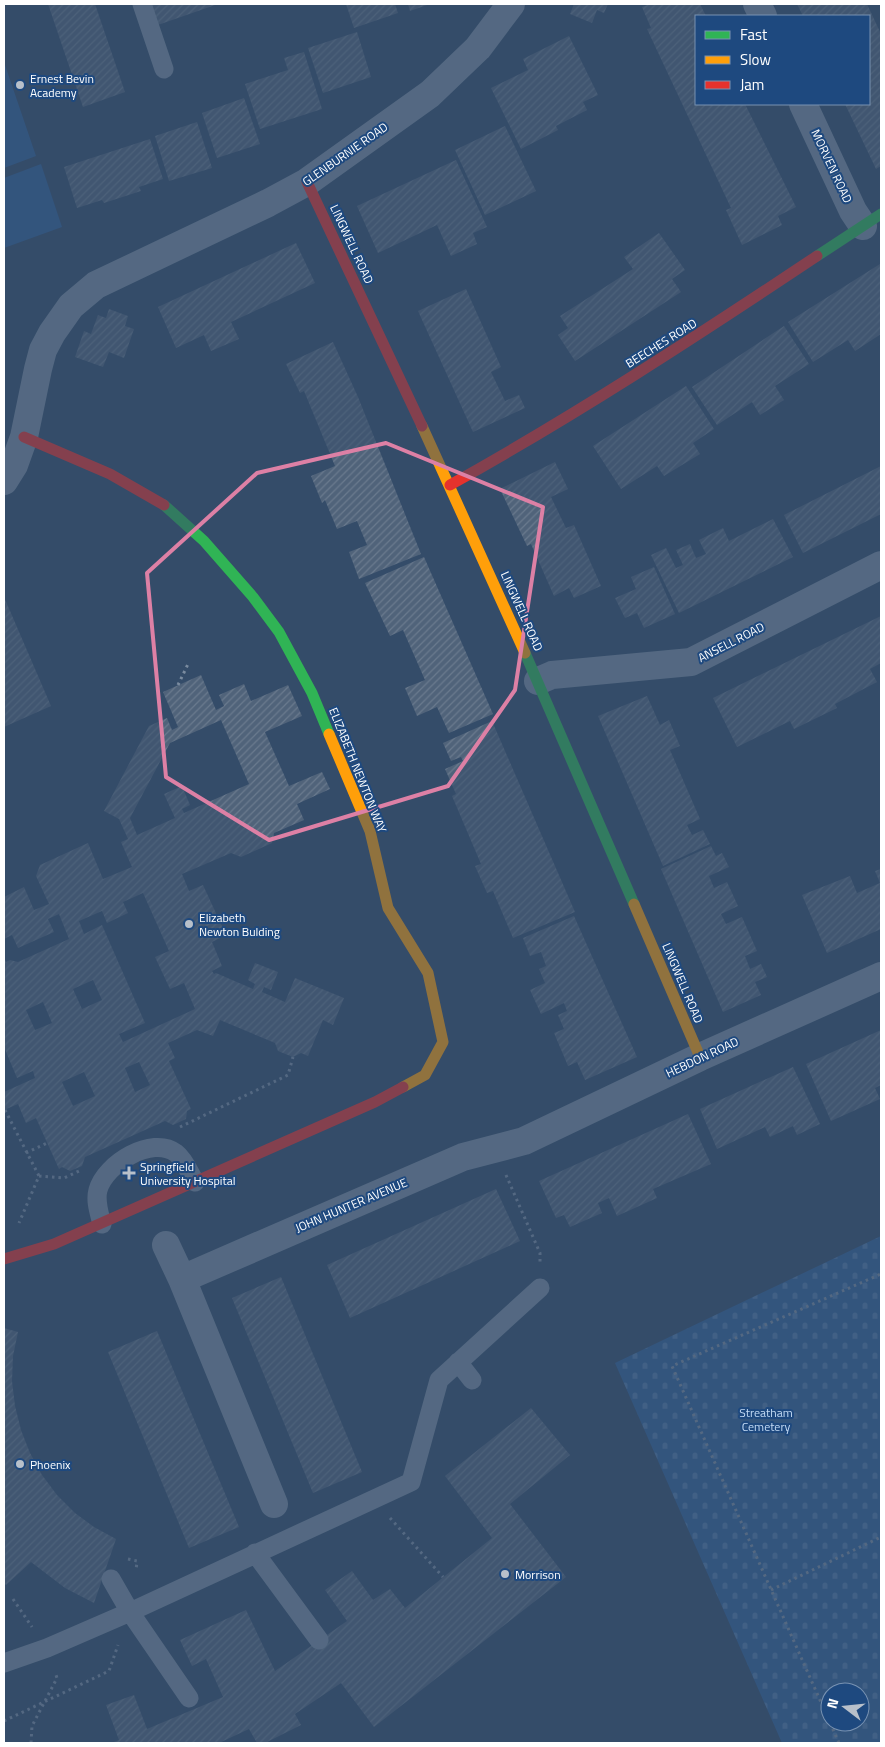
<svg xmlns="http://www.w3.org/2000/svg" width="885" height="1747" viewBox="0 0 885 1747" font-family="'Titillium Web',sans-serif">
<defs>
<pattern id="cemetery-stones" width="16" height="16" patternUnits="userSpaceOnUse" patternTransform="scale(1.25)"><rect width="16" height="16" fill="#316096"/><path d="M2 7V4a2 2 0 0 1 4 0v3zM10 15v-3a2 2 0 0 1 4 0v3z" fill="#5078a6"/></pattern>
<pattern id="building-hatch" width="6" height="6" patternUnits="userSpaceOnUse" patternTransform="scale(1.25)"><rect width="6" height="6" fill="#50637a"/><path d="M-1 1l2-2M0 6l6-6M5 7l2-2" fill="none" stroke="#6a7a8e"/></pattern>
</defs>
<rect width="100%" height="100%" fill="#344c69"/>
<path fill="url(#cemetery-stones)" fill-rule="evenodd" d="M881,1236V1743H782L615,1363ZM830,1692H860V1722H830Z"/>
<path fill="#316096" d="M4,62L36,156L4,168Z
M41,164L62,227L4,248V178Z"/>
<path fill="url(#building-hatch)" fill-rule="evenodd" d="M48,4H95L125,92L83,107Z
M149,4H218L155,26Z
M346,4H395L398,13L354,28Z
M408,4H430L410,11Z
M574,4H608L604,13L597,10L592,23L570,14Z
M650,4H700L706,16H696V104H745L796,207L778,216L782,225L742,245L726,210L731,208L647,29L651,28L642,7Z
M797,4H867L881,34V166L876,169L845,104H869V16H803Z
M357,32L371,77L323,93L308,48Z
M569,36L598,95L583,102L587,110L556,126L558,130L521,149L491,88L528,70L523,59Z
M304,52L322,109L260,129L245,84L288,70L284,58Z
M244,98L260,144L217,158L202,113Z
M197,122L212,168L169,181L155,136Z
M505,126L536,191L485,215L455,150Z
M150,139L163,179L139,187L141,191L104,203L102,200L77,208L64,167Z
M456,160L487,227L473,233L477,244L451,256L437,225L378,253L357,206Z
M659,233L685,270L672,279L681,292L575,361L558,335L568,328L560,316L633,269L624,257Z
M296,243L315,283L231,322L239,339L211,351L204,335L176,348L158,307Z
M880,264L881,266V334L855,351L848,340L813,362L788,322Z
M466,289L501,367L491,372L505,401L519,395L525,408L473,432L418,311Z
M109,309L128,316L125,326L134,329L124,358L109,352L103,367L75,357L84,331L91,334L98,315L106,318Z
M784,326L809,364L775,386L784,400L760,415L752,402L717,425L692,387Z
M333,342L358,397L421,554L359,579L349,552L367,545L357,521L337,529L325,500L322,503L311,476L335,466L304,391L300,393L286,364Z
M686,386L714,429L693,443L700,454L664,476L657,466L621,489L593,446Z
M555,462L568,489L551,497L566,528L574,525L601,586L574,598L569,588L554,596L531,544L527,546L500,489Z
M881,466V514L803,553L784,515Z
M773,519L793,557L679,613L651,555L666,548L676,568L683,565L676,550L690,544L696,558L706,554L699,540L723,528L729,541Z
M424,557L493,714L449,733L437,707L417,716L405,688L425,680L403,630L390,636L365,583Z
M654,567L675,614L644,628L637,613L625,618L615,598L636,589L631,577Z
M4,597L51,706L4,727Z
M881,616V663L870,669L877,682L835,704L837,708L794,729L790,721L737,747L713,698Z
M201,675L216,710L224,706L219,695L244,684L251,701L288,685L302,716L265,732L289,786L322,772L330,789L297,804L304,820L274,833L272,843L241,857L231,853L182,874L189,891L203,885L226,935L212,942L222,966L212,971L214,974L216,973L253,989L255,984L248,980L255,963L278,972L271,990L264,987L262,992L285,1002L295,978L344,998L333,1025L323,1020L308,1056L301,1053L293,1057L278,1051L275,1043L220,1020L213,1036L197,1030L168,1043L175,1058L169,1061L191,1109L187,1111L186,1119L173,1125L165,1121L85,1157L82,1166L70,1171L62,1167L59,1169L36,1118L26,1123L18,1104L4,1110V1092L35,1078L33,1071L17,1078L4,1047V957L6,962L10,960L18,962L69,939L59,914L48,919L54,932L18,948L12,935L4,939V897L24,887L34,910L49,904L36,876L40,865L88,843L103,879L132,867L121,842L128,839L119,819L104,811L149,726L167,718L172,730L178,727L163,692ZM221,720L249,784L184,813L182,809L190,805L182,786L164,794L175,818L137,835L130,818L170,743ZM143,893L169,951L155,957L170,989L184,983L195,1009L123,1042L119,1034L145,1023L102,925L84,934L79,921L102,911L107,923L128,913L123,902ZM93,980L102,1000L82,1009L73,989ZM43,1002L52,1023L35,1030L26,1010ZM139,1062L150,1085L135,1092L125,1068ZM84,1072L95,1096L73,1106L62,1082Z
M647,696L660,725L669,720L680,746L670,750L700,819L687,825L692,835L703,830L710,844L663,866L598,716Z
M492,721L575,912L513,938L493,891L487,893L475,866L481,864L452,796L456,794L445,769L463,761L461,757L451,761L443,743Z
M711,846L716,856L722,853L729,867L709,876L714,888L727,882L738,906L721,914L726,924L742,917L757,951L745,956L750,969L761,964L767,977L755,982L761,995L723,1012L661,869Z
M881,869V929L827,953L802,895L850,876L857,893L880,883L875,871Z
M574,916L637,1057L585,1080L577,1062L568,1066L554,1033L564,1029L558,1015L567,1011L564,1003L541,1014L530,990L545,983L539,969L546,966L541,952L530,956L523,938Z
M881,1030V1085L875,1088L880,1099L831,1121L806,1064Z
M793,1067L820,1124L797,1135L793,1126L770,1137L765,1127L717,1149L700,1109Z
M688,1114L711,1164L653,1189L657,1198L617,1216L609,1198L598,1203L602,1213L570,1227L564,1215L556,1218L539,1181Z
M496,1189L520,1241L350,1318L327,1265Z
M281,1277L362,1472L313,1493L232,1298Z
M4,1328L18,1332L13,1356L12,1381L15,1406L21,1430L30,1453L42,1475L57,1495L75,1513L94,1527L116,1539L94,1603L65,1588L31,1562L6,1585L4,1583Z
M157,1331L239,1527L189,1548L108,1352Z
M531,1408L570,1455L510,1504L566,1577L374,1727L341,1683L295,1714L301,1725L265,1743H257L249,1729L219,1743H111L119,1740L106,1705L134,1695L147,1729L223,1697L206,1659L192,1666L180,1640L246,1610L275,1671L347,1621L325,1590L352,1571L373,1600L390,1589L405,1608L492,1538L445,1476Z"/>
<g fill="none" stroke-linecap="round" stroke-linejoin="round">
<path stroke="#7a8b9f" stroke-width="3" stroke-dasharray="2.5 4" stroke-linecap="butt" d="M178,685L189,662
M5,1110L39,1176L19,1223
M180,1127L288,1075L293,1057
M26,1153L47,1143
M506,1175L540,1253V1264
M39,1176L64,1178L79,1171
M390,1518L443,1577
M128,1559L137,1561L136,1571
M771,1590L881,1537
M13,1599L32,1627
M4,1721L109,1671L118,1645
M31,1743L32,1726L57,1678L55,1672
M839,1743L672,1366L881,1274"/>
<path stroke="#7a8b9f" stroke-width="19" d="M142,4L164,69
M102,1224C99,1212 95,1201 98,1190C105,1164 152,1135 176,1153C185,1160 189,1172 195,1182
M458,1362L472,1380
M255,1553L319,1640
M111,1579L130,1612L189,1698
M4,1663L47,1648L130,1612L411,1482L439,1380L540,1288"/>
<path stroke="#7a8b9f" stroke-width="28" d="M757,4L763,16
M803,104L853,211L863,226
M4,481L14,465L24,437L38,369L43,350L52,333L71,306L96,285L268,203L307,182L430,94L478,48L511,4
M538,681L552,675L691,662L881,565
M166,1245L182,1279L274,1504
M182,1279L463,1157L524,1141L700,1057L881,976"/>
<path stroke="#30b455" stroke-width="11" d="M817,256L881,214
M164,505L204,541L253,597L279,632L312,693L329,734
M525,653L634,904"/>
<path stroke="#ff9f0a" stroke-width="11" d="M422,426L525,653
M329,734L370,831L388,908L428,973L443,1042L425,1075L403,1087
M634,904L700,1057"/>
<path stroke="#e5322d" stroke-width="11" d="M307,182L422,426
M24,437L110,474L164,505
M450,485C576,415 697,336 817,256
M4,1259L54,1244L375,1102L403,1087"/>
</g>
<path d="M0 0H885V1747H0ZM386,443L543,507L515,690L448,786L269,840L166,777L147,573L257,473Z" fill="#344c69" fill-opacity=".55" fill-rule="evenodd"/>
<path fill="none" stroke="#dd80a5" stroke-width="4" stroke-linejoin="round" d="M386,443L543,507L515,690L448,786L269,840L166,777L147,573L257,473Z"/>
<g fill="#b8c0ca" stroke="#1e497f" stroke-width="2">
<circle cx="20" cy="85" r="5"/>
<circle cx="189" cy="924" r="5"/>
<path d="M126.5 1165.5h5v5h5v5h-5v5h-5v-5h-5v-5h5z"/>
<circle cx="20" cy="1464" r="5"/>
<circle cx="505" cy="1574" r="5"/>
</g>
<g text-anchor="middle" dominant-baseline="central" stroke-width="4" stroke-linejoin="round" paint-order="stroke">
<g font-size="12" fill="#fff" stroke="#1e497f" text-anchor="start">
<text x="30" y="78">Ernest Bevin<tspan x="30" dy="14">Academy</tspan></text>
<text x="199" y="917">Elizabeth<tspan x="199" dy="14">Newton Bulding</tspan></text>
<text x="140" y="1166">Springfield<tspan x="140" dy="14">University Hospital</tspan></text>
<text x="30" y="1464">Phoenix</text>
<text x="515" y="1574">Morrison</text>
</g>
<g font-size="12" fill="#fff" stroke="#1e497f">
<text transform="translate(345 154) rotate(-35)">GLENBURNIE ROAD</text>
<text transform="translate(832 166) rotate(65)">MORVEN ROAD</text>
<text transform="translate(352 244) rotate(65)">LINGWELL ROAD</text>
<text transform="translate(661 343) rotate(-32)">BEECHES ROAD</text>
<text transform="translate(522 611) rotate(66)">LINGWELL ROAD</text>
<text transform="translate(731 642) rotate(-27)">ANSELL ROAD</text>
<text transform="translate(358 770) rotate(68)">ELIZABETH NEWTON WAY</text>
<text transform="translate(683 983) rotate(67)">LINGWELL ROAD</text>
<text transform="translate(702 1057) rotate(-25)">HEBDON ROAD</text>
<text transform="translate(351 1205) rotate(-23)">JOHN HUNTER AVENUE</text>
</g>
<g font-size="12" fill="#c5dcf6" stroke="#1e497f">
<text x="766" y="1412">Streatham<tspan x="766" dy="14">Cemetery</tspan></text>
</g>
</g>
<rect width="885" height="1747" fill="none" stroke="#ffffff" stroke-width="10"/>
<rect x="695" y="15" width="175" height="90" fill="#1e497f" stroke="#7892b2"/>
<rect x="705" y="31" width="25" height="8" fill="#30b455" stroke="#7892b2"/>
<text x="740" y="40" font-size="15" fill="#ffffff">Fast</text>
<rect x="705" y="56" width="25" height="8" fill="#ff9f0a" stroke="#7892b2"/>
<text x="740" y="65" font-size="15" fill="#ffffff">Slow</text>
<rect x="705" y="81" width="25" height="8" fill="#e5322d" stroke="#7892b2"/>
<text x="740" y="90" font-size="15" fill="#ffffff">Jam</text>
<g transform="translate(845 1707) rotate(286)"><circle r="24" fill="#1e497f" stroke="#7892b2"/>
<path d="M0-4L9 19L0 12L-9 19Z" fill="#b8c0ca"/>
<text y="-8" font-size="14" font-weight="bold" text-anchor="middle" fill="#ffffff">N</text>
</g>
</svg>
